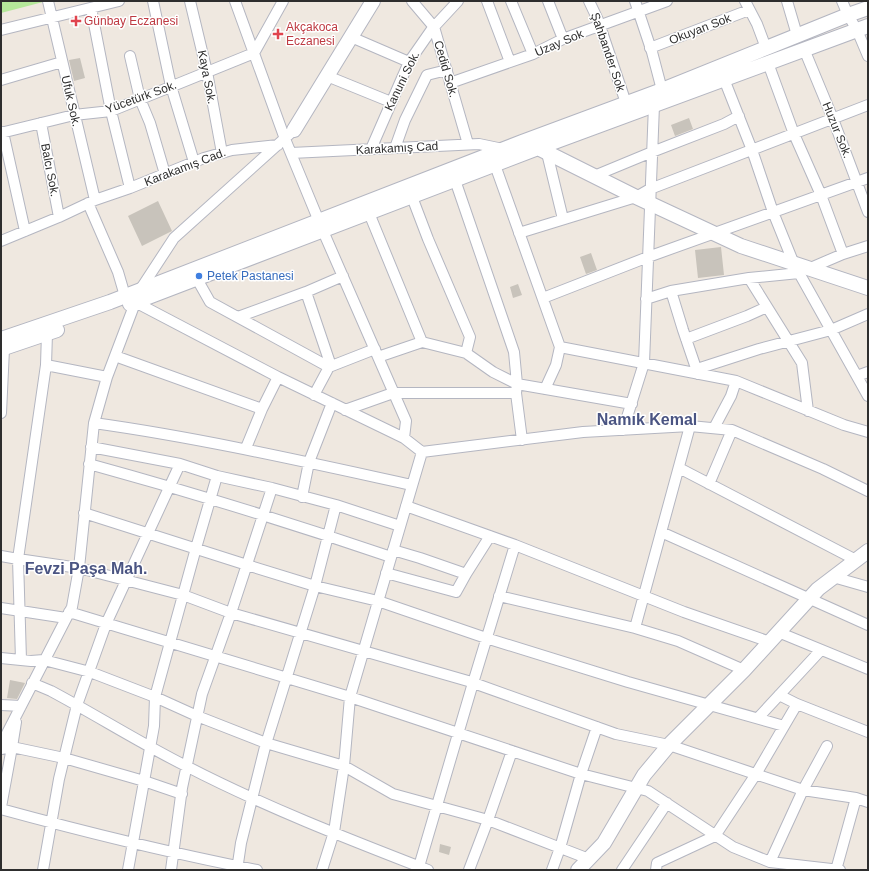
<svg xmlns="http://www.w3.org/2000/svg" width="869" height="871" viewBox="0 0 869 871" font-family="Arial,sans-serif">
<rect width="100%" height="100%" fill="#efe8e0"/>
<path fill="#b5e89a" d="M1,1H43V2L1,13Z"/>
<path fill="#c8c3bb" d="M80,58L85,78L74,81L69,60Z
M689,118L693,129L675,136L671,125Z
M158,201L172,231L142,246L128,216Z
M721,247L724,275L698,278L695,250Z
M591,253L597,270L586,274L580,257Z
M518,284L522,295L513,298L510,287Z
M10,680L25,683L17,699L7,698Z
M440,844L451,847L449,855L439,852Z"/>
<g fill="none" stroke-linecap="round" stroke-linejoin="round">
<g stroke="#b4b6c1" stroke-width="12">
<path id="street" d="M48,1L95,200
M153,1L171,86L194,162
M190,1L207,72L222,153
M235,1L285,139L323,231L406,421L404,438
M412,1L434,27L468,144
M487,1L510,62
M511,1L533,54
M548,1L563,39
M589,1L598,20L626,103
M635,1L652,52L662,90
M745,1L757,24L766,48
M787,1L797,35
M842,1L848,15L857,30L868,56
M91,8L111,111L130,188
M1,30L119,1
M351,37L409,62
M650,48L749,10
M804,49L833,119L868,212
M130,56L140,99L150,123L165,174
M768,63L794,134L821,195L843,254
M327,76L391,102
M724,79L752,150L773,212L794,264L868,396
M1,80L62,62
M450,83L533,54L563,39L667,1
M41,123L59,217
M3,132L25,231
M1,133L74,115L111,111L254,53L283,1
M395,148L405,120L427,75L447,70
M371,149L409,62L432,29L458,1
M291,153L479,144L503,149
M547,153L563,219
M495,165L560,347L556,365L545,389
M594,176L652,152L724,124L739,116
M455,180L514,352L517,384L516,393L522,440
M412,197L428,239L470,337L466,353
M88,203L118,272L125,296
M369,213L422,342
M519,233L636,197L650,189L868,105
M1,241L59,217L95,200L130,188L204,158L232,150L278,145
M808,269L843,254L868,246
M749,278L802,363L808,411
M197,279L210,302L329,367
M671,291L683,330L698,374
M306,292L343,276
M543,298L648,257L868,178
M646,299L671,291L749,278L799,273
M135,302L278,377L404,438L422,452L583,432L690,426L732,430L823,469L868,491
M238,317L306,292L331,366
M686,339L747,316L767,307
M560,347L736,381L844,425L868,432
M115,356L262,409
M378,357L422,342L466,353L493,372L517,384L632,404
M46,365L107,377
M697,369L759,349L831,330L868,314
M857,376L868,372
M314,395L329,367L375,349
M345,410L393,393H516
M1,413L4,349
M94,423C201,438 306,462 412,485
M714,428L731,396L736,381
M623,430L644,363L654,105
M91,447L180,464L217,476L272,488L336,505L400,526
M246,448L262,409L278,377
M89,464C191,492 291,523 391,557
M679,468L856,560
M709,484L732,430
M302,497L309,462L332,403
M406,506L515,545L684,612L770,642
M84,513L247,565L315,586L378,601L486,638L628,682L784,726
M661,532L868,625
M393,550L420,558L466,574L490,536
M1,556L18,559L79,568L183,595L231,613L468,681L616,734L669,745L803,790L856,798L868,802
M386,573L456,592L466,574
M833,577L868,587
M499,596L635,628L678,641L744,670
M1,608L66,618
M69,612L350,697L581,774L648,791L733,847L770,862L840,870
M635,628L690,426
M778,632L868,669
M1,658L31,661L44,660L90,672L155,697L197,716L266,743L344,766L393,794L488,820L589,859
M21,660L18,559L46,365L47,333
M32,683L51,691C96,715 140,743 186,766C263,806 348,839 428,870
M779,695L797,704L868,732
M1,705L21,706
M758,718L821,650
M1,745L72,607L79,568L94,423L107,377L140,290L174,238L294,130
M1,749L12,747L64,758L144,781L182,794
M1,807L12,747L16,722
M1,809C85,832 171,853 257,870
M770,862L803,790L827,746
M43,870L59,779L77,705L106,624L180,464
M128,870L154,726L155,697L196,548L217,476
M171,870L182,788L202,694L231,613L272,488
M237,870L241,843L265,747L315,586L336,505
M322,870L334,832L344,766L350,697L422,452
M418,870L473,683L515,545
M469,870L488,820L512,751
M552,870L560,848L581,774L597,727
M622,870L667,803
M656,870L657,863L715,836L756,774L797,704
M836,870L856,798"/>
</g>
<g stroke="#b4b6c1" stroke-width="16">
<path id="secondary" d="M294,130L373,1
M534,146L636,197L741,246L868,288
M130,304L538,148L868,26
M1,339L110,302L522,142L662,90L848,15L868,8
M1,349L57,330
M578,870L604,843L644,775L669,745L744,670L818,589L868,551"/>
</g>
<use href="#street" stroke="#fff" stroke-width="10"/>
<use href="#secondary" stroke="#fff" stroke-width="14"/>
</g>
<g fill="#e0444e" stroke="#fff" stroke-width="1.5">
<path d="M74 15h4v4h4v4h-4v4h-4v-4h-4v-4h4z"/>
<path d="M276 28h4v4h4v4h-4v4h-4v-4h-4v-4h4z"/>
</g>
<circle fill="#3f7fe0" stroke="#fff" stroke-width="1.5" cx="199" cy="276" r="4"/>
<g text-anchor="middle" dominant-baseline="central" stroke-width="3" stroke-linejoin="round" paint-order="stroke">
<g font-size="12" fill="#be3a42" stroke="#fff" text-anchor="start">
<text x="84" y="21">Günbay Eczanesi</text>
<text x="286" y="27">Akçakoca<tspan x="286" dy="14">Eczanesi</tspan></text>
</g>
<g font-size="12" fill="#2e2e2e" stroke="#fff">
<text transform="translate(700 29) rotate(-21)">Okuyan Sok</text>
<text transform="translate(559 43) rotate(-23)">Uzay Sok</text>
<text transform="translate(608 52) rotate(71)">Şahbander Sok</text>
<text transform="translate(446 69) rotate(74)">Cedid Sok.</text>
<text transform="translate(207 77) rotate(79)">Kaya Sok.</text>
<text transform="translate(402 81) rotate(-64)">Kanuni Sok.</text>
<text transform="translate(141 97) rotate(-20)">Yücetürk Sok.</text>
<text transform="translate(71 101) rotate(77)">Ufuk Sok.</text>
<text transform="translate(837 130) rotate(68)">Huzur Sok.</text>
<text transform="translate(397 148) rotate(-3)">Karakamış Cad</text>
<text transform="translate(185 167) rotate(-21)">Karakamış Cad.</text>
<text transform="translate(50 170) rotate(79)">Balcı Sok.</text>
</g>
<g font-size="12" fill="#366cbe" stroke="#fff" text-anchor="start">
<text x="207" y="276">Petek Pastanesi</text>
</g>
<g font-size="16" font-weight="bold" fill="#4a5482" stroke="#fff">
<text x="647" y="419">Namık Kemal</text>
<text x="86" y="568">Fevzi Paşa Mah.</text>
</g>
</g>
<rect width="869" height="871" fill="none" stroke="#2e2e2e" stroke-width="4"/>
</svg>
